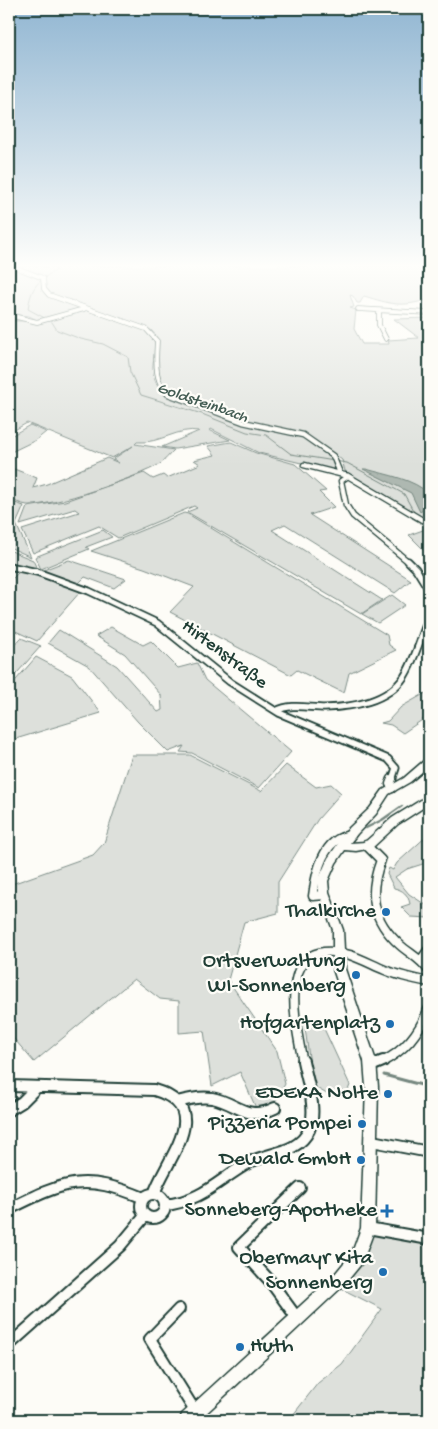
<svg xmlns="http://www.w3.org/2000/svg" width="438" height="1429" viewBox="0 0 438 1429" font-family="'Gochi Hand',sans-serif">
<rect width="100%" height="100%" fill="#fdfcf7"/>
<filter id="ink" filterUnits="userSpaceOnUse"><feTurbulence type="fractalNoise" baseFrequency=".02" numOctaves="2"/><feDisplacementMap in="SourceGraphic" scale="10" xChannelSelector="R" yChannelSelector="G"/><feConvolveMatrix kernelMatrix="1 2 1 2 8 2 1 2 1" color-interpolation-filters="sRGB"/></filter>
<g filter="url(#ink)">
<path fill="#dde0db" stroke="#7e8e88" d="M9,266H44L42,267L47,268L45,266H429V299C401,308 391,304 364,296L360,303H357L353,296L350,295L354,307L350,308L356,310L354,329L362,344H389L388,340L419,338L394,319L429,318V522L345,471L342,460L305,434L246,422L215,409L182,400L164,389C162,382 157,374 157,367C156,351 164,342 151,330L65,301L47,292L43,281L42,288L46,294L83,309L39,321L29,316L9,314Z
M85,310L146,330L154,338C158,362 144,369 163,394L235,420L302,436L331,456L335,471L259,453L211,429L209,430L230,440L175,449L162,447L199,431C178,427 160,444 137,442L135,444L174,450C169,455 165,460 160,464C138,477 50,508 27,505C21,504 14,501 9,499V467L37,478L33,488L47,484L107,458L119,463L113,459L133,446L112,458L27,423L9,433V320H23L38,323Z
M30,425L46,432L36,440L9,453V437Z
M231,442L256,453L295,464L326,491L319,492L334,507L310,515L411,580L395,593L285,524L272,530L382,600L361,614L187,512L197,508L194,506L118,538L99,526L33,553L22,530L79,512L75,509L20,525L27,507L65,501L144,473L153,479L163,475L167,478L200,464L194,460L215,455L208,446Z
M9,501L24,506L16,524L31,557L9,547Z
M184,513L188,514L387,635L389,645L396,650L349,673L344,693L297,670L291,675L170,612L194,587L144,568L91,551Z
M427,526L429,527V555L409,535L423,530Z
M103,530L112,537L86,547L89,549L41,569L35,557Z
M9,550L33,560L37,569L9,564Z
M69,560L126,579L114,588L85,577L79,583L90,587L87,590L41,571Z
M22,569L81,591L37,641L9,628V582Z
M392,595L405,605L378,623L362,614Z
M111,627L143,645L151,641L178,668L197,663L205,680L291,752L259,788L192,753L180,752L184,746L168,752L138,722L89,666L48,643L59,630L117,666L158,712L162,710L161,695L125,654L96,636Z
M21,638L41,646L9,682V651Z
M36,657L72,676L101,713L9,741V688Z
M429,691V719L425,718L403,733L391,725L381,723L388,721L401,707Z
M132,755H190L261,791L286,765L316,787L331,784L341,793L318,819L278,882V913L244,922L228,980L277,1051L285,1084L274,1104L256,1108L240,1072L212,1086L204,1031L179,1033V1001L160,999L134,979L34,1062L9,1033V885L93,855L104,843Z
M429,834V862L407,869L395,877L409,894L429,907V918L411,917L401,907L410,904C408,894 403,890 394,888L387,874L389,868L393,870L397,863Z
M320,1020L350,1085L347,1093L338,1089L332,1097L313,1086L304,1021Z
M374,1233L429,1240V1420H289L318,1383L342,1364L382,1309L342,1289Z"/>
<path fill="#aeb8b1" stroke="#75877f" d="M363,469H366C387,475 414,479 429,494V506L420,512L411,493Z"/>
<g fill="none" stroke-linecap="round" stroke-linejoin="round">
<path stroke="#75877f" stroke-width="1" d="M49,266L57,270C38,280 31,287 28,309L52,322L57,330L81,339L103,344L128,357L130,372L141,395L202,414L247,432L266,435L291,454L347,463L404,494L415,514
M65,268L79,266
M34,320L44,318
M10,321H25
M412,518L426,526L429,531"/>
<path stroke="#75877f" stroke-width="2.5" d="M423,799L429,794
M366,828L382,820L402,806"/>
<path stroke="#75877f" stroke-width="3" d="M384,1075L429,1087"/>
<g stroke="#1f3d34" stroke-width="5.5">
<path id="minor-far4" d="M12,266L43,278L44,289L49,295L146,329L157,341C156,358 153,386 171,395
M358,309L429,313
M379,311V325L386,339
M9,315L37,322L84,309"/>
</g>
<g stroke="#1f3d34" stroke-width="7">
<path id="minor-far3" d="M168,394L243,422L303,435L333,456L340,473
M304,465L348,476L429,524
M348,476L341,481L346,505L353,516L410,563"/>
</g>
<g stroke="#1f3d34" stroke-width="9">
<path id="minor-far2" d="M408,561L416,569L429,590
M9,566L37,572L89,591L157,623L230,682L279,713L388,759L396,768L392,780
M276,711C291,703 308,708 325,708C353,707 387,702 404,677C415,660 421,636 429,617"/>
</g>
<g stroke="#1f3d34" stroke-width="11">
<path id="minor-far1" d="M392,779L390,784L392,788
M366,845L381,860C368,894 372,920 400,945C410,954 422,959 429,971
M325,895L313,896C316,872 323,838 351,835
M421,960L429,949
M303,1063C295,1020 274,934 350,955C362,959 373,965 385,970C399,976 414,979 429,982
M380,1063C405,1051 419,1033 429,1008"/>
</g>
<g stroke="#1f3d34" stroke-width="14">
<path id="minor" d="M371,1066L383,1061
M9,1086L154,1090C216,1108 165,1160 154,1194
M177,1102C188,1099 200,1096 212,1098C238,1103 246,1122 275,1108
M9,1110L22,1102L37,1087
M372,1141L429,1152
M141 1206a12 12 0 1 1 24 0a12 12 0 1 1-24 0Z
M165,1205C203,1201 219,1179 250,1162C270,1152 299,1153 309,1130C318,1110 307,1081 303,1061
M9,1209C65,1181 84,1173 144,1198
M368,1228L429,1239
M179,1309L150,1339L195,1411
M297,1318L270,1281L239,1247L300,1188
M9,1345L120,1246L145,1216"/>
</g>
<g stroke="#1f3d34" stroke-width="3">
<path id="secondary" d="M429,758V766L410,782L389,794L376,814L357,834L350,843L365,842L392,818L429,795V804L398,824L372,848L356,851L345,850L336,863L328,881L329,892L343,930L345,969L376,1061L378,1087L375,1228L362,1263L344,1285L199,1420H180L182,1414L334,1275L352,1253L361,1228L366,1087L364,1061L333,969V930L319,892L318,881L328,858L349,828L370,808L383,790L404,778L426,759Z"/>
</g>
<use href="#minor-far4" stroke="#fdfcf7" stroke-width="4"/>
<use href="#minor-far3" stroke="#fdfcf7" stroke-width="4.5"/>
<use href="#minor-far2" stroke="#fdfcf7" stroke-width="5.5"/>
<use href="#minor-far1" stroke="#fdfcf7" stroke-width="8"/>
<use href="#minor" stroke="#fdfcf7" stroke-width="10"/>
<use href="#secondary" fill="#fdfcf7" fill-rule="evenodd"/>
</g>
</g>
<linearGradient id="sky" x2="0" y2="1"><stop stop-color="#91b6d2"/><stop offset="0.57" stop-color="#fefefb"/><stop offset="1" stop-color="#fefefb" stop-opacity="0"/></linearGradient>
<rect width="438" height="466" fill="url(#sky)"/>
<g fill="#1f6fb2" stroke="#fdfcf7" stroke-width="2">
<circle cx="386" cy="912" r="5"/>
<circle cx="356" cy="975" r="5"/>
<circle cx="390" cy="1024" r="5"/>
<circle cx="388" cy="1094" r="5"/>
<circle cx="362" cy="1124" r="5"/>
<circle cx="361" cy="1160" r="5"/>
<path d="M384.5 1203.5h5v5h5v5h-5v5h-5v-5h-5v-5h5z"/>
<circle cx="383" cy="1272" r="5"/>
<circle cx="240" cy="1347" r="5"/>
</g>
<g text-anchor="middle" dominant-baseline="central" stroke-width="4.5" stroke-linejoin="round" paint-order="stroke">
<g font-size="16" font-style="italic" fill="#435c53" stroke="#fdfcf7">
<text transform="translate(202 404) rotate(19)">Goldsteinbach</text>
</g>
<g font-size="19" fill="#1f3d34" stroke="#fdfcf7">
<text transform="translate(224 655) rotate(37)">Hirtenstraße</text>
</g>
<g font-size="22" fill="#1f3d34" stroke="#fdfcf7" text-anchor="end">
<text x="376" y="912">Thalkirche</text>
<text x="346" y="962">Ortsverwaltung<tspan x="346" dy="25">WI-Sonnenberg</tspan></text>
<text x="380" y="1024">Hofgartenplatz</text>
<text x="378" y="1094">EDEKA Nolte</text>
<text x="352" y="1124">Pizzeria Pompei</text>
<text x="351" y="1160">Dewald GmbH</text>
<text x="377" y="1211">Sonneberg-Apotheke</text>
<text x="373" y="1259">Obermayr Kita<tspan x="373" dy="25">Sonnenberg</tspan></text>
<text x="250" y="1347" text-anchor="start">Huth</text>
</g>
</g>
<rect width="438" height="1429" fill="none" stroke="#fdfcf7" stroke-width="30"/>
<rect x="15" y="15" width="408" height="1399" fill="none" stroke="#1f3d34" stroke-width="2" filter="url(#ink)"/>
</svg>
